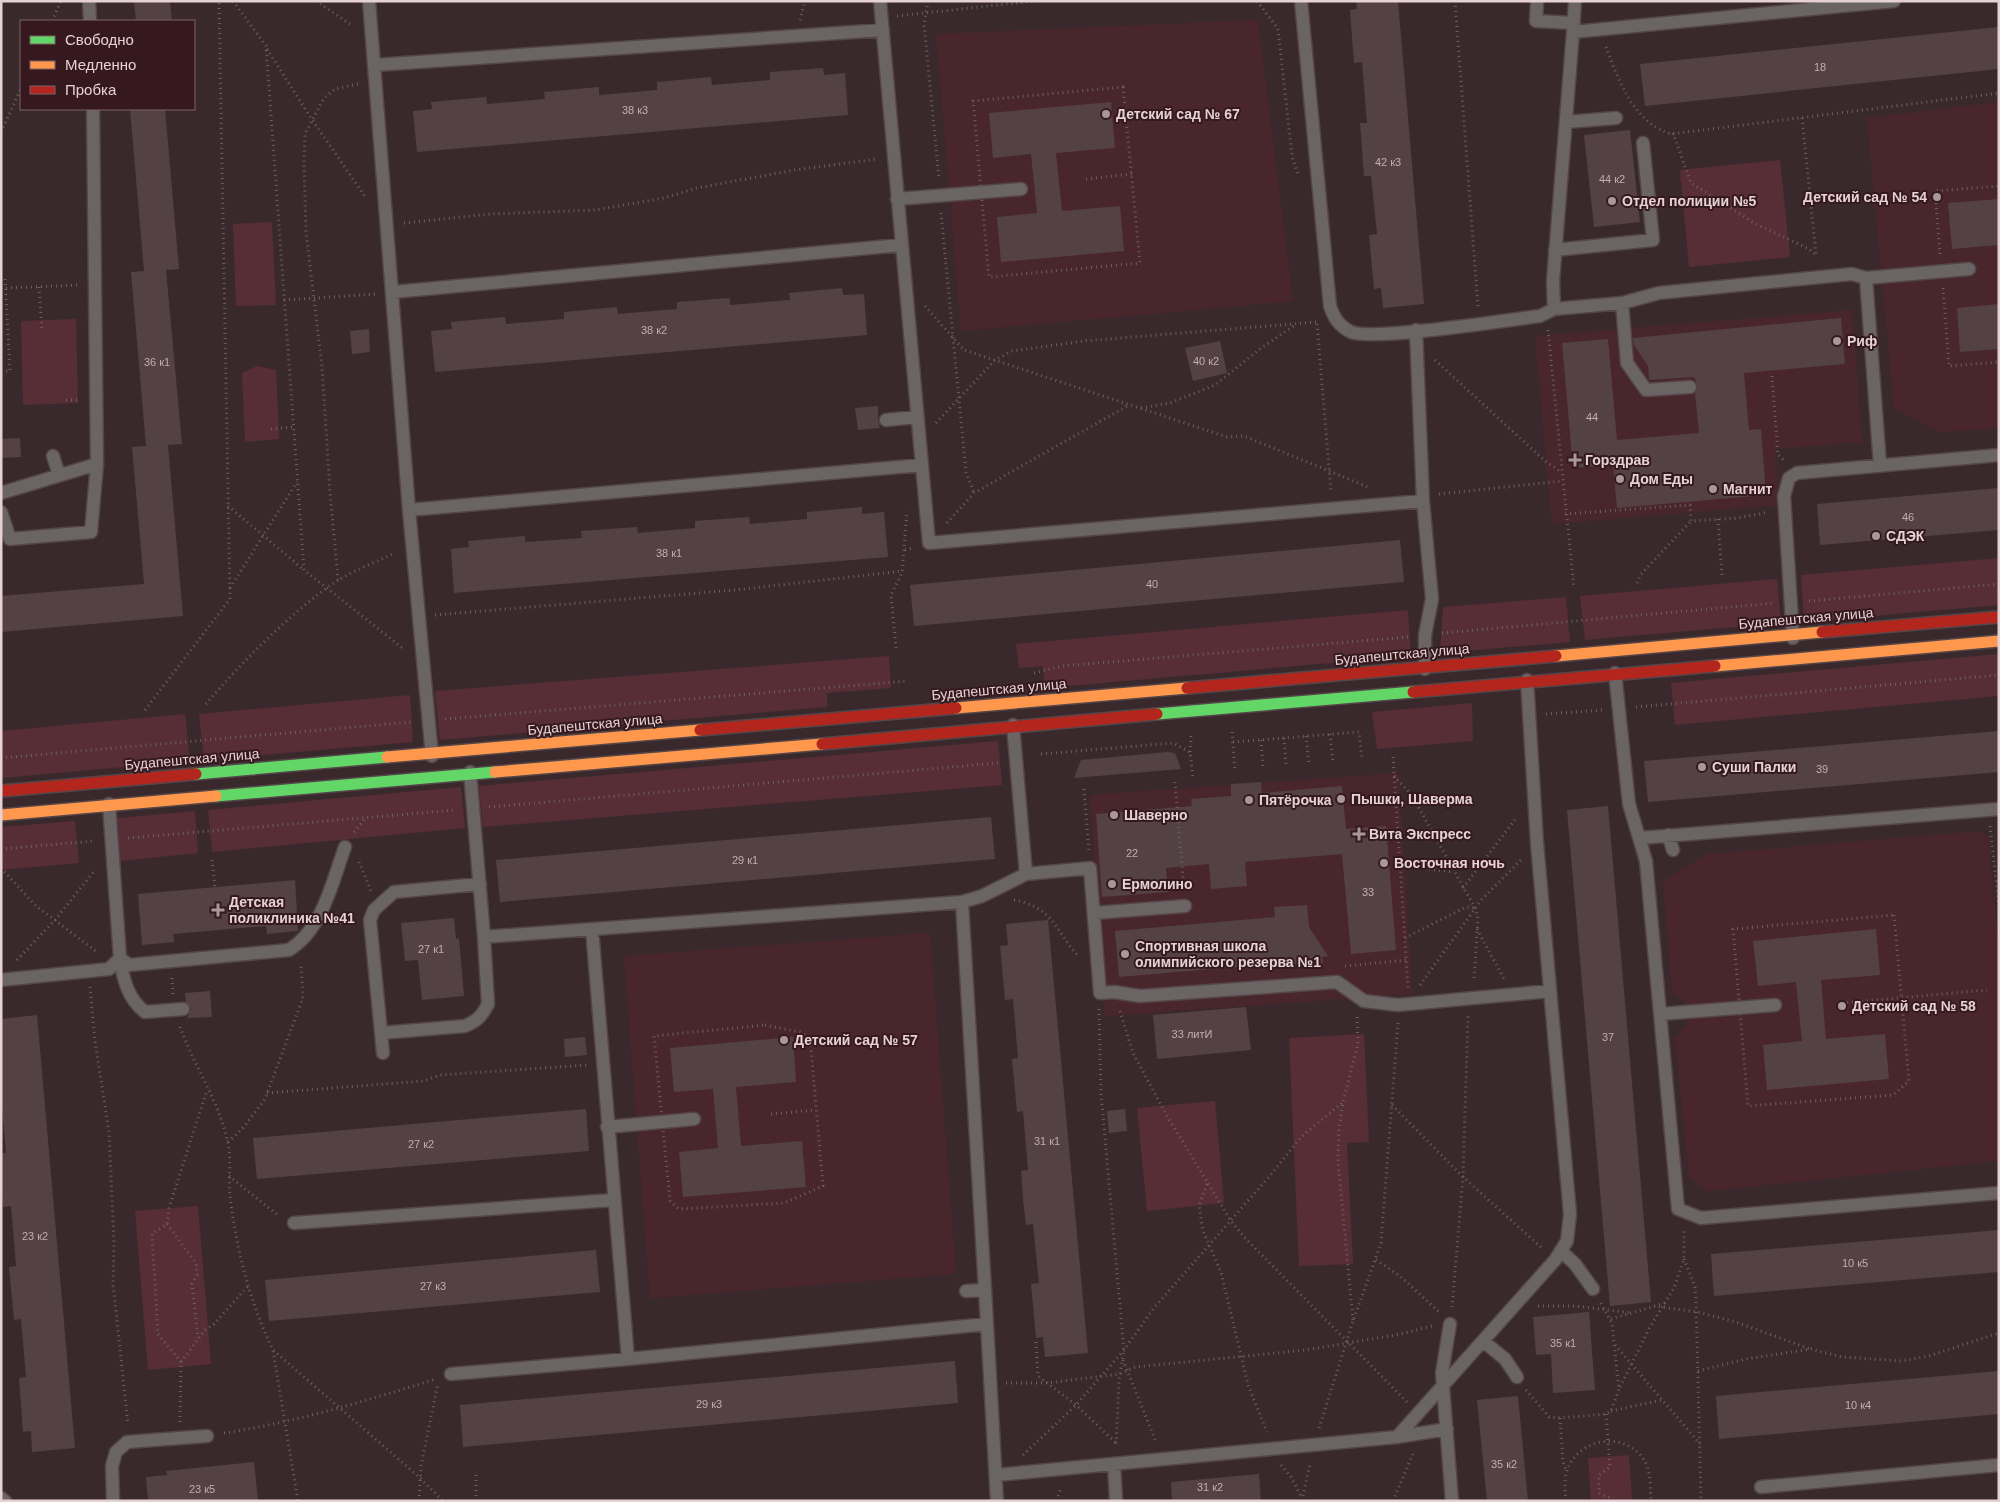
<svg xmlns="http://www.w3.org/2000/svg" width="2000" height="1502" viewBox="0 0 2000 1502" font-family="Helvetica,sans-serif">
<rect width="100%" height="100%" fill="#3a292c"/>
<path fill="#49262c" d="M1258,20L1293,301L961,331L936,34Z
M1999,102V428L1939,432L1894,408L1867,118Z
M1852,310L1862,442L1776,449L1778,505L1552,524L1535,336Z
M1399,773L1412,994L1105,1016L1090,795Z
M1979,831L1988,837L1999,951V1161L1707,1191L1689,1176L1675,1039L1687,1024L1686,1012L1684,1000L1672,991L1663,881L1708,854Z
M930,933L956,1274L650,1298L624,956Z"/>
<path fill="#572e35" d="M1780,160L1790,257L1689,267L1680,170Z
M272,222L276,305L236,306L233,224Z
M76,319L78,403L23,405L21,321Z
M257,366L276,370L279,439L245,442L242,373Z
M1999,558V605L1804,622L1801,575Z
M1777,579L1781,623L1585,640L1580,596Z
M1566,597L1570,642L1440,653L1443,607Z
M1408,610L1411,656L1045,688L1043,666L1019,668L1016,644Z
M1999,654V696L1675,725L1671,683Z
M889,656L891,688L827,693V707L440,740L435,691Z
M410,695L413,742L204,760L199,714Z
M1472,703L1473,741L1377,749L1372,712Z
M185,714L190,761L1,778V731Z
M998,741L1002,785L483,827L479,786Z
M461,787L465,828L212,852L208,810Z
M195,811L198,853L120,861L118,818Z
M75,821L79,863L1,870V827Z
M1364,1034L1369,1142L1347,1143L1353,1264L1299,1266L1289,1038Z
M1215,1101L1224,1203L1147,1211L1137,1108Z
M198,1206L211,1364L148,1370L135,1211Z
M1629,1455L1632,1501H1591L1588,1458Z"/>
<path fill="#544144" d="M134,1H170L172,21H136Z
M1356,1H1398L1424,304L1383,308L1381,288L1374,289L1369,235L1377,234L1371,176H1364L1360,123H1367L1362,62L1354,63L1350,10L1357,9Z
M1999,27V69L1645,106L1640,64Z
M823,68L824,75L845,73L848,115L417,152L413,111L432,109L431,102L486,97L487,104L545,99L544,92L599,87V95L657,90V82L711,77L712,85L770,80V72Z
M1111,102L1115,148L1056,153L1062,211L1120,206L1124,251L1001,262L997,217L1037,213L1031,154L993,158L989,113Z
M130,109H165L179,269L166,270L182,444L168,445L183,616L1,632V596L144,584L132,447L146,446L131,272L144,271Z
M1630,130L1640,222L1594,227L1584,135Z
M1999,199V245L1952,249L1948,203Z
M842,288L843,295L864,294L867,335L435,372L431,331L452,329L451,322L505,317L506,324L564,319V312L617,307L618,314L677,309V302L730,298V305L790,300L789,293Z
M1999,304V349L1960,352L1957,308Z
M1841,318L1845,364L1744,373L1749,430L1761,429L1766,495L1617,508L1613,465L1573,468L1562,343L1608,339L1617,440L1699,433L1695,393L1698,386L1694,377L1649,380L1648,366L1634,345L1633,338Z
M369,329L370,352L352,354L350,331Z
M1220,341L1227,373L1193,381L1185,348Z
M878,406V420L880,428L858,430L855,408Z
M20,438L21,457L1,458V439Z
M1999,488V530L1820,545L1817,504Z
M862,507V514L884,512L888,557L454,593L451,549L469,547L468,541L525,536V542L582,538L581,531L637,527L638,533L695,528V521L749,517L750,524L807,519V512Z
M1400,540L1404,582L914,626L910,585Z
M1999,731V772L1648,802L1644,761Z
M1168,752L1175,753L1181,769L1074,778L1081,760Z
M1261,782L1262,793L1342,786L1346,829L1386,826L1396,950L1351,954L1342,854L1245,862L1247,886L1211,889L1209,864L1166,868L1168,892L1102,897L1096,814L1192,806L1191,799L1231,796V784Z
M1608,806L1651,1302L1610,1306L1567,810Z
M991,817L995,859L500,902L496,860Z
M295,880L298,931L267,934L266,926L173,934L174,942L142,945L138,894Z
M1307,905L1309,927L1328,956L1322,957L1323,963L1270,967V964L1119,977L1115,931L1275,917L1274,907Z
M454,918L456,939L459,938L464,996L422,1000L418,960L405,961L401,923Z
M1048,920L1088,1353L1045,1357L1043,1337L1036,1338L1031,1284L1039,1283L1033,1224L1026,1225L1023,1199L1021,1171L1028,1170L1023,1111L1017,1112L1012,1059L1018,1058L1013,999L1005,1000L1000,946L1008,945L1006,924Z
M1876,929L1880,975L1821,980L1826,1039L1885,1034L1889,1079L1767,1090L1763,1045L1802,1041L1796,982L1758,986L1753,941Z
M210,991L212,1017L187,1018L191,1009L186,1002L185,993Z
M1246,1007L1251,1050L1157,1059L1153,1015Z
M37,1015L75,1448L32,1452L31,1431L23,1432L19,1378L26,1377L21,1319L14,1320L9,1267L16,1266L11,1206L3,1207L1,1180V1153H6L1,1097V1019Z
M585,1037L587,1055L565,1057L564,1039Z
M793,1037L796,1082L736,1087L741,1146L802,1141L806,1187L683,1197L679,1152L718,1148L713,1089L674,1092L670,1048Z
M586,1109L589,1151L257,1179L253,1138Z
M1125,1109L1127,1131L1109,1133L1107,1111Z
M1999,1230V1272L1714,1296L1711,1254Z
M596,1250L600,1292L269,1321L265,1280Z
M1589,1312L1595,1390L1553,1393L1551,1354L1536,1355L1533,1317Z
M955,1361L958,1403L463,1447L460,1405Z
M1999,1371V1414L1719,1439L1716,1396Z
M1518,1396L1528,1501H1487L1477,1400Z
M254,1462L258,1501H148L146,1477L167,1475L166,1471Z
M1259,1474L1261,1501H1172L1171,1482Z"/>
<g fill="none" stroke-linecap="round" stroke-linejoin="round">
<g stroke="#544648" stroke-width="15">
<path id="lane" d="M89,1L90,21
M369,1L409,510L432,756
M880,1L929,543L1423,501
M1301,1L1330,306C1334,318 1339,326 1351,332C1372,341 1508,320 1540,316L1554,309L1622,303L1659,293L1852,274L1866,278L1880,465
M1537,1L1536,21L1573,23
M1575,1L1573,32L1894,1
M375,65L883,30
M1566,122L1616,118
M897,199L1021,189
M1555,250L1653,240L1643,143
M1866,278L1969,269
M393,292L901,245
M1622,303L1627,363L1646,390L1690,387
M1554,309L1553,281L1573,32
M1416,330L1423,501L1432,599L1425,635V669
M886,420L917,417
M53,456L59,475
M1,493L97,464L93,109
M409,510L922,465
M1,512L10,539L91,532L97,464
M1793,638L1784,496L1789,478L1797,473L1999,455
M1615,673L1629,804L1646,861L1678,1209L1701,1218L1999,1193
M1013,725L1026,874
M470,772L484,937L962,902L982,896L1026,874L1090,868L1100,993L1114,992L1140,996L1337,982L1364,1001L1398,1005L1550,991
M1668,835L1673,850
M1640,838L1999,809
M962,902L987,1324
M1094,913L1185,906
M592,929L628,1359L987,1324L997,1501
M120,958L129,965L289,950C323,929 332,882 345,847
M120,958C123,979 128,999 145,1012L183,1009
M1,980L109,969L120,958L109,804
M1660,1014L1775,1005
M381,1033L465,1026C477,1021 482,1016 488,1004L484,937
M383,1053L370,920L374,910L394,892L480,884
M607,1127L694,1119
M294,1223L613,1200
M1561,1251L1575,1264L1593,1289
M966,1291L985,1290
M1450,1324L1442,1373L1452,1501
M1483,1341L1505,1359L1517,1377
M451,1374L628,1359
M1397,1437L1555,1260L1567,1241L1570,1214L1537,843L1527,680
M1114,1464L1116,1501
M996,1475L1397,1437L1447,1429
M1761,1487L1999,1465
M1,1498L5,1501
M113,1501L112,1466L116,1452L127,1442L207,1436"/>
</g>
<g stroke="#544648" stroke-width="14">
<path id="fast" d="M1157,714L1413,692
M196,774L387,757
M216,796L495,772"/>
</g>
<g stroke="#544648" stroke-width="14">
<path id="slow" d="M1556,656L1822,632
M1715,666L1999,641
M956,708L1187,688
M387,757L700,730
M495,772L822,744
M1,815L216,796"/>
</g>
<g stroke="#544648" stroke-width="14">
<path id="jam" d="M1822,632L1999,617
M1187,688L1556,656
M1413,692L1715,666
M700,730L956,708
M822,744L1157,714
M1,791L196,774"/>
</g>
<path stroke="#6c6163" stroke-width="3" stroke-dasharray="1 4" stroke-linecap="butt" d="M233,1L266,46L304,570L405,650
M316,1L353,26
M928,1L924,24L939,179
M1257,1L1278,29L1292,156L1299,177
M1455,1L1478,307
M897,16L1035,1
M800,20L805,1
M52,21L61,1
M1606,47C1618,80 1634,123 1671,134L1999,93
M267,49L311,118L366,198
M1123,87L1140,263L989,277L973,101Z
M1802,118L1816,254
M1,132L21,88
M1673,133L1691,183L1756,224L1809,249L1816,255
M1086,179L1132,174
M941,213L966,472L974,493
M404,223L491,214L595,210L664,198L697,188L795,170L877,159
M1940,254L1935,191L1999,186
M1,278H5L10,371H1
M39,287L42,330
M6,288L78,285
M1943,288L1949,366L1999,362
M284,300L376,294
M925,306L964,350L1227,437L1244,436L1368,487
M1317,324L1331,492
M1548,330L1574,588
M1435,360L1545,461L1561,472
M1772,376L1778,455L1784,460
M66,400H80
M1141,408L1170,403L1215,385L1260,349L1295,325
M936,423L995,360L1012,351L1084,341L1317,322
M271,429L293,427
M1439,494L1562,481
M228,506L303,569
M1565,514L1690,505L1691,521L1738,518L1769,512
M1718,519L1722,576
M947,523L974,493L1129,405
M905,550L913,548
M338,580L330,492L322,367L306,232L304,160L305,134L324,98L335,89L358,84
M1637,583L1641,574L1691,521
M230,588L297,482
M1809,601L1999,584
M435,615L735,590L903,571
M1442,633L1775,603
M896,648L891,595L902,573L907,511
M1034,673L1062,666L1409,637
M206,704C239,665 294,609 337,581C354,570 376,562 395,553
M1636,707L1999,675
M145,710L230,599L219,1
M1546,714L1602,710
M445,719L908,681
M1232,732L1235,771
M1330,734L1333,762
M1306,736L1309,764
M1284,738L1286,766
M1261,740L1263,768
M1233,742L1359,732L1362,759
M1190,752L1191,735
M1041,754L1173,743L1190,752L1193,778
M1393,757L1408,988
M1,758L412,722
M1394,776L1411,794L1475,908L1478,916L1474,981
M1175,782L1184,890
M1084,789L1089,852
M489,807L998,763
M1990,826L1999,907
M354,832L366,818
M128,838L455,810
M1,849L94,841
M212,860L215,887
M359,862L371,891
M1400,862L1428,869L1454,872
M1,868L36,906L97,952
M1463,888L1517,817
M1014,900C1053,907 1055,930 1078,956
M1894,915L1909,1081L1893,1095L1748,1106L1733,929Z
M335,924L353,920
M1477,929L1504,979
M1405,938L1466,907L1475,908
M17,960L55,920L95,870
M1345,966L1407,960
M172,978L173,994
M1420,985L1482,899L1521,860
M90,987L95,1041L109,1132L114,1242L113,1283L128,1425
M1842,1003L1987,990
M1099,1009L1101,1093L1124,1350L1119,1380L1116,1446
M1120,1011L1133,1053L1167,1116L1231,1221L1244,1237L1407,1402
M765,1025L800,1032L810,1038L823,1186L784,1203L679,1209L670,1201L654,1036Z
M180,1027C194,1065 218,1100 227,1139C232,1157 228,1178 230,1196C236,1248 250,1303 273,1350L419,1477L443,1501
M267,1093L424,1081L440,1075L587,1065
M1392,1105L1463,1177L1543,1249
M771,1114L816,1110
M228,1142L244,1127L265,1099L301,1003L303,995L301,964
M229,1176L279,1216
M1207,1184L1199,1205L1203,1231L1221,1272L1248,1385L1267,1432
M167,1224L196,1263L197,1275L192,1284L198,1338
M1684,1259L1695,1287L1696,1300L1701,1501
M1376,1260L1400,1276L1439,1312
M1538,1306H1575L1632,1313
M1654,1306L1697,1312L1736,1322L1810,1349
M1452,1307L1463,1177L1468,1016
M1611,1319L1665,1303
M1353,1320L1338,1161L1339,1127L1343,1102L1358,1044L1357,1017
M1036,1342L1038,1376L1076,1405L1116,1443
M1615,1345L1700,1444
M273,1351L298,1501
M1123,1360L1156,1442
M181,1362L158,1334L152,1234L167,1224L169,1208L207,1090
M1698,1371L1746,1359L1811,1349L1842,1357L1902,1361L1929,1356L1999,1333
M1006,1383H1046L1120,1374L1135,1367L1306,1350L1401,1334L1432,1326
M1620,1387L1650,1327L1674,1288L1684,1259V1229
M1526,1390L1549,1417L1560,1418L1606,1414L1611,1411L1619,1389L1612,1324L1601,1303
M1611,1411L1662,1400
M1606,1414L1610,1467L1599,1475V1493L1611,1498V1501
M1560,1418L1563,1462L1566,1470
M180,1422L181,1362L205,1330L214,1324L249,1285
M1319,1428L1353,1321L1381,1243L1398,1023
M224,1433C297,1422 365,1401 436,1379
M1023,1455L1076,1405L1124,1350L1153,1309L1268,1178L1301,1137L1343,1102
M1281,1465L1291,1477L1302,1498
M419,1501L421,1466L438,1383
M476,1501V1473
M1057,1501L1061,1487
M1302,1501L1310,1463
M1393,1501L1414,1451
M1566,1501C1565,1490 1564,1480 1567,1470C1580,1435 1632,1430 1647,1466C1651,1476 1650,1490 1651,1501"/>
<use href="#lane" stroke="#6b6465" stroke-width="12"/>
<use href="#fast" stroke="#63d668" stroke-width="11"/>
<use href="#slow" stroke="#ff974d" stroke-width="11"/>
<use href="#jam" stroke="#b3261e" stroke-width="11"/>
</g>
<g fill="#aa9799" stroke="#35191e" stroke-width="2">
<circle cx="1106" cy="114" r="5"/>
<circle cx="1937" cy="197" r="5"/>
<circle cx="1612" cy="201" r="5"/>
<circle cx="1837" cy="341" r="5"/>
<path d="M1572.5 452.5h5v5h5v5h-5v5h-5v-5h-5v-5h5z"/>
<circle cx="1620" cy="479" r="5"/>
<circle cx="1713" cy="489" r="5"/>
<circle cx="1876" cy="536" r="5"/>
<circle cx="1702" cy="767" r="5"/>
<circle cx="1341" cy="799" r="5"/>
<circle cx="1249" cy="800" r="5"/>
<circle cx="1114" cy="815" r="5"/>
<path d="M1356.5 826.5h5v5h5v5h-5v5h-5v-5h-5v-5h5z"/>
<circle cx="1384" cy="863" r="5"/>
<circle cx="1112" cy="884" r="5"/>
<path d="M215.5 902.5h5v5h5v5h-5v5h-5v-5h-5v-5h5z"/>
<circle cx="1125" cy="954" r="5"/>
<circle cx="1842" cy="1006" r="5"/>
<circle cx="784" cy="1040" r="5"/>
</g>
<g text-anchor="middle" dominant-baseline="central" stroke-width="4" stroke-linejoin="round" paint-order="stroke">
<g font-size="11" fill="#c2aeb0">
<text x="1820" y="67">18</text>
<text x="635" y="110">38 к3</text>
<text x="1388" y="162">42 к3</text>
<text x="1612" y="179">44 к2</text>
<text x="654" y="330">38 к2</text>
<text x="1206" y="361">40 к2</text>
<text x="157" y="362">36 к1</text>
<text x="1592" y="417">44</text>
<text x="1908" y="517">46</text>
<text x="669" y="553">38 к1</text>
<text x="1152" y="584">40</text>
<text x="1822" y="769">39</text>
<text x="1132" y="853">22</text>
<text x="745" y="860">29 к1</text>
<text x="1368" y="892">33</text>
<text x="431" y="949">27 к1</text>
<text x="1192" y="1034">33 литИ</text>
<text x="1608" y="1037">37</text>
<text x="1047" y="1141">31 к1</text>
<text x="421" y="1144">27 к2</text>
<text x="35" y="1236">23 к2</text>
<text x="1855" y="1263">10 к5</text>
<text x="433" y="1286">27 к3</text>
<text x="1563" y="1343">35 к1</text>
<text x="709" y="1404">29 к3</text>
<text x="1858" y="1405">10 к4</text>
<text x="1504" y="1464">35 к2</text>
<text x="1210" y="1487">31 к2</text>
<text x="202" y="1489">23 к5</text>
</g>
<g font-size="14" font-weight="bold" fill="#e6d2d4" stroke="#35191e" text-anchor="start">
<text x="1116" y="114">Детский сад № 67</text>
<text x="1927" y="197" text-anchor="end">Детский сад № 54</text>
<text x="1622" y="201">Отдел полиции №5</text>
<text x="1847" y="341">Риф</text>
<text x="1585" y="460">Горздрав</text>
<text x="1630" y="479">Дом Еды</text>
<text x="1723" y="489">Магнит</text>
<text x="1886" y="536">СДЭК</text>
<text x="1712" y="767">Суши Палки</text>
<text x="1351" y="799">Пышки, Шаверма</text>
<text x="1259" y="800">Пятёрочка</text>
<text x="1124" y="815">Шаверно</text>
<text x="1369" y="834">Вита Экспресс</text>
<text x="1394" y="863">Восточная ночь</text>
<text x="1122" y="884">Ермолино</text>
<text x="229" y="902">Детская<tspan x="229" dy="16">поликлиника №41</tspan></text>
<text x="1135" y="946">Спортивная школа<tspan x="1135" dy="16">олимпийского резерва №1</tspan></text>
<text x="1852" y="1006">Детский сад № 58</text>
<text x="794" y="1040">Детский сад № 57</text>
</g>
<g font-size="14" fill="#e6d2d4" stroke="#35191e">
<text transform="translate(1806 618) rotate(-5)">Будапештская улица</text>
<text transform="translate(1402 654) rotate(-5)">Будапештская улица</text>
<text transform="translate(999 689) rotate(-5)">Будапештская улица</text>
<text transform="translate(595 724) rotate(-5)">Будапештская улица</text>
<text transform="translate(192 759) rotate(-5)">Будапештская улица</text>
</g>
</g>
<rect width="2000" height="1502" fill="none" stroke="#e6d2d4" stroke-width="5"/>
<rect x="20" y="20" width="175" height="90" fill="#35191e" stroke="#7c6367"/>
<rect x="30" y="36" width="25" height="8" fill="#63d668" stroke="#7c6367"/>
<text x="65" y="45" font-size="15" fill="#e6d2d4">Свободно</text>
<rect x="30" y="61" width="25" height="8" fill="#ff974d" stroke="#7c6367"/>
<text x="65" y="70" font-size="15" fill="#e6d2d4">Медленно</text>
<rect x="30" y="86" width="25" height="8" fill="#b3261e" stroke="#7c6367"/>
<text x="65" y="95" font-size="15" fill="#e6d2d4">Пробка</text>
</svg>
